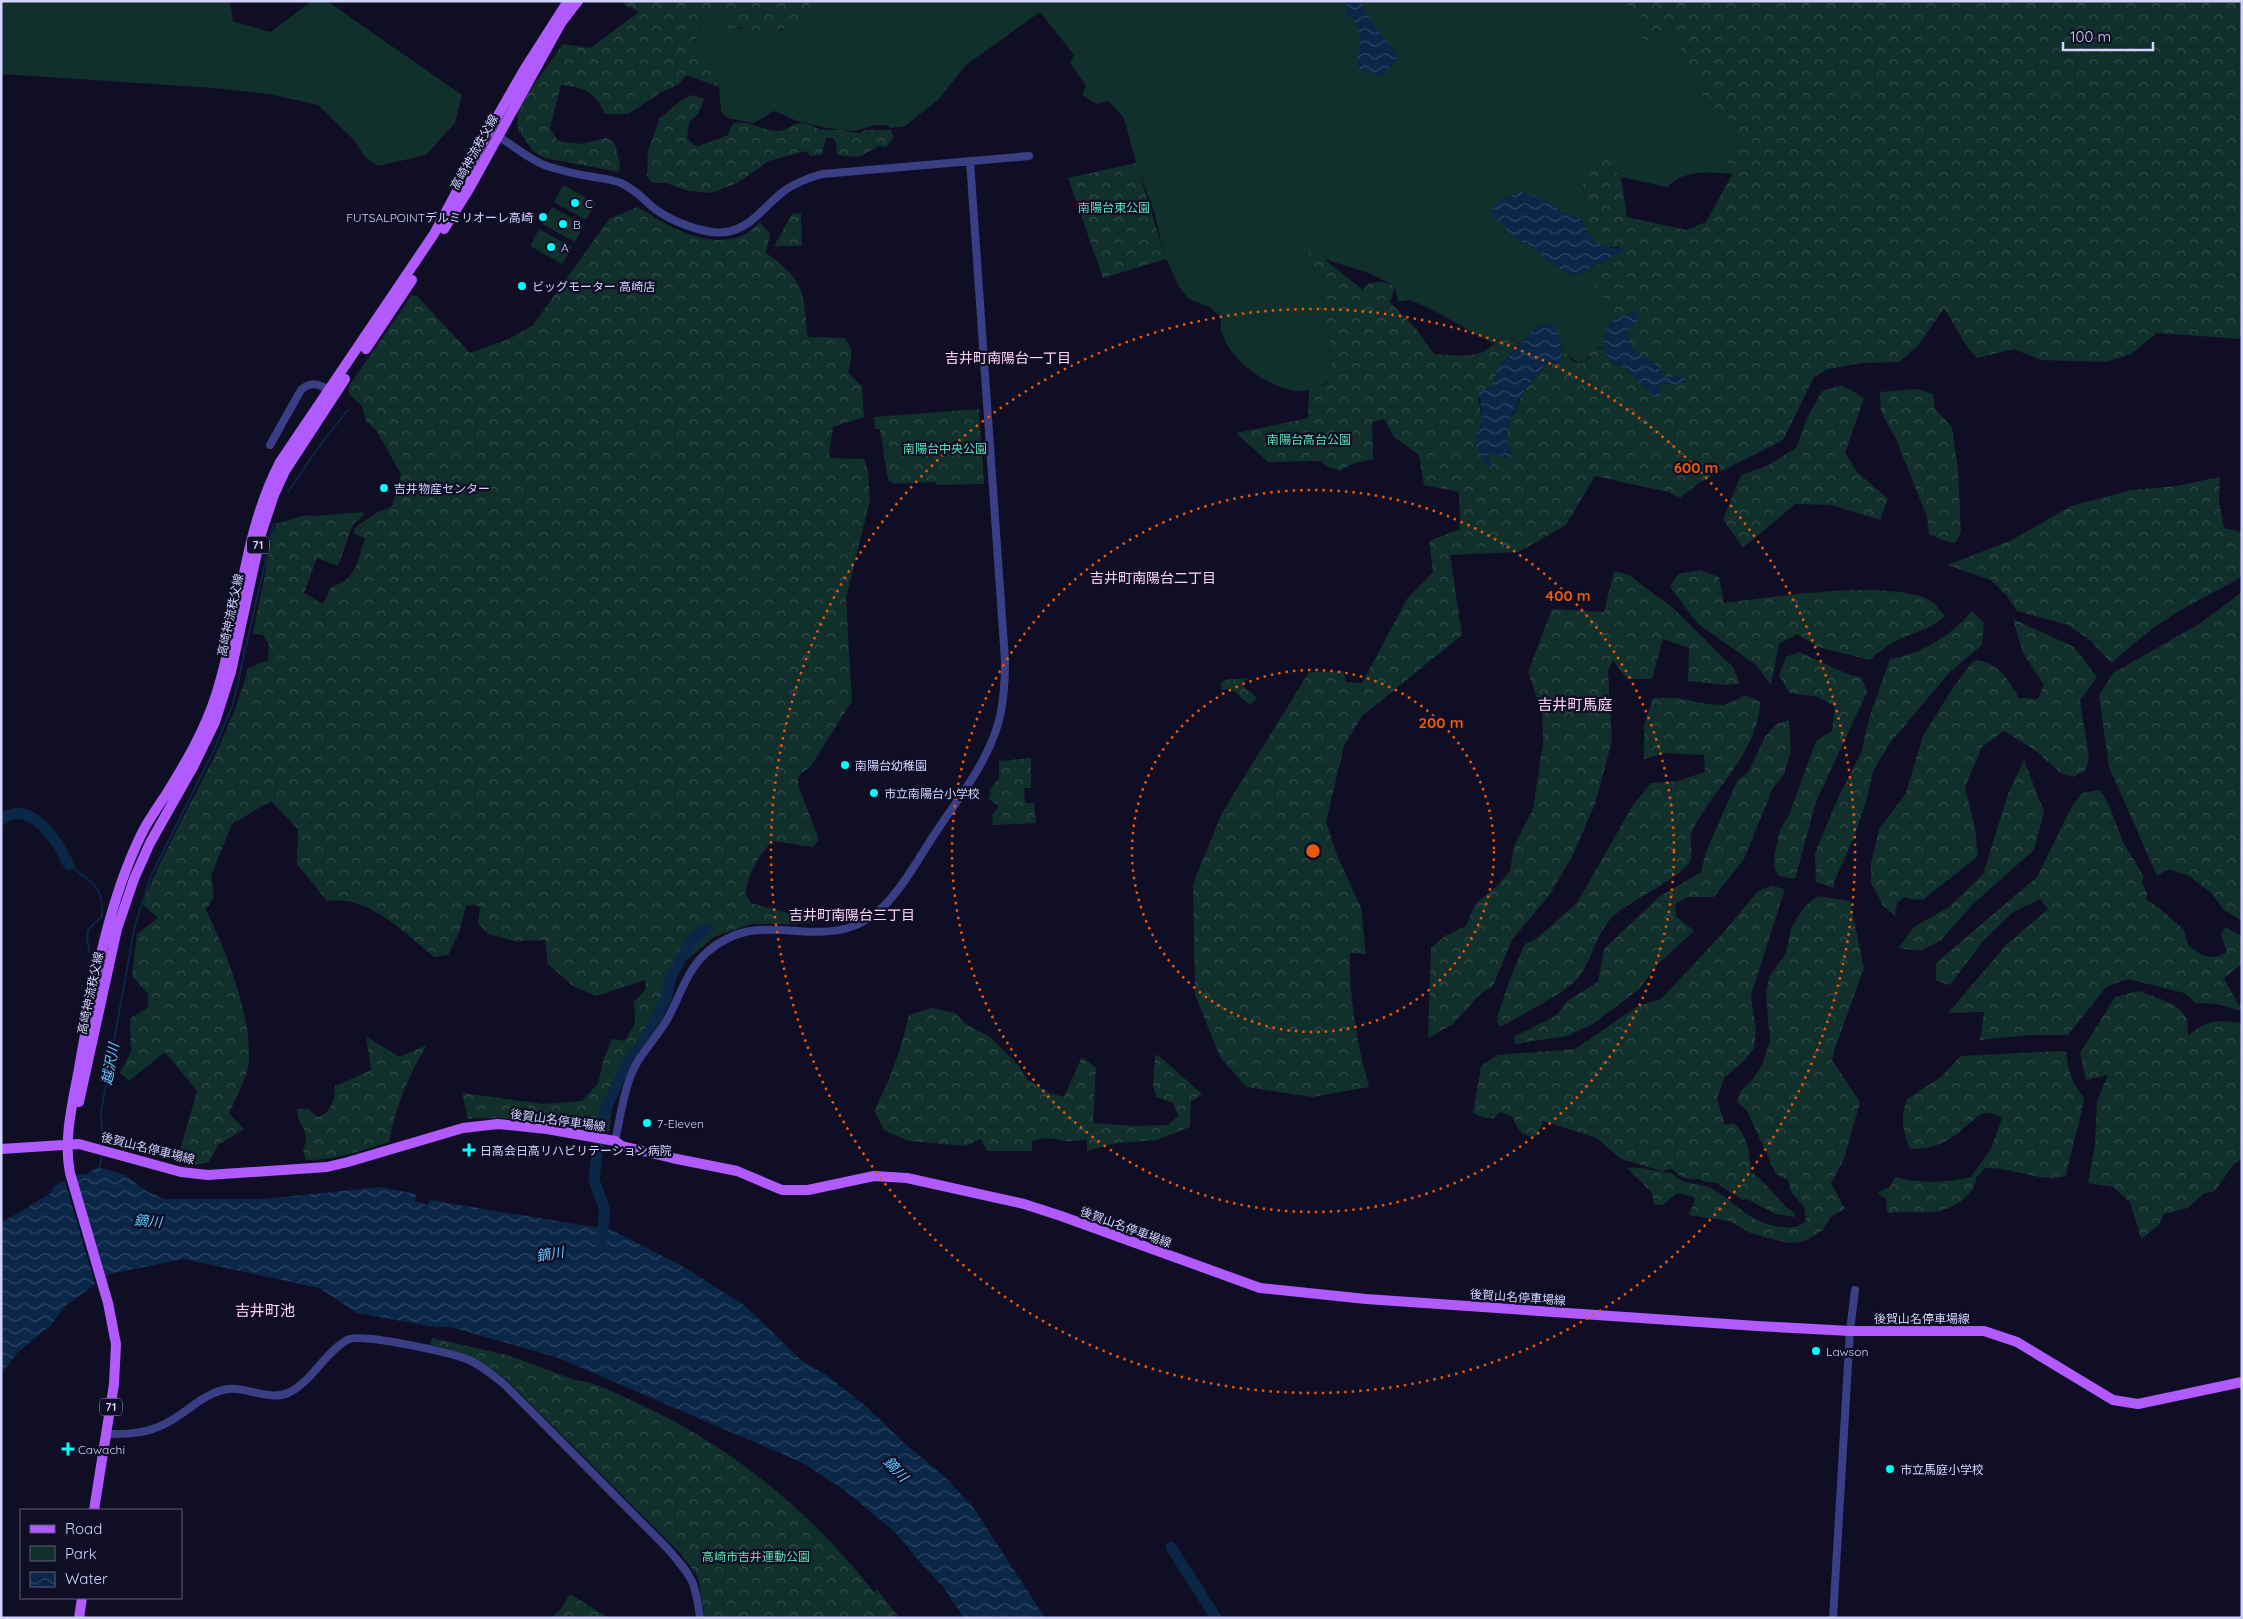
<svg xmlns="http://www.w3.org/2000/svg" width="2243" height="1619" viewBox="0 0 2243 1619" font-family="Quicksand,'Noto Sans JP',sans-serif">
<defs>
<pattern id="forest-crowns" width="20" height="18" patternUnits="userSpaceOnUse" patternTransform="scale(1.25)"><rect width="20" height="18" fill="#112f2b"/><path d="M2 6a3 3 0 1 1 6 0M12 15a3 3 0 1 1 6 0" fill="none" stroke="#334c4b"/></pattern>
<pattern id="water-waves" width="16" height="10" patternUnits="userSpaceOnUse" patternTransform="scale(1.25)"><rect width="16" height="10" fill="#0b2748"/><path d="M0 5q4-4 8 0t8 0" fill="none" stroke="#2e4563"/></pattern>
</defs>
<rect width="100%" height="100%" fill="#100e25"/>
<path fill="#112f2b" d="M1,1H230L233,21L270,32L312,1H327L462,95L455,123L426,155L378,166L365,157L355,141L318,105L269,94L213,88L1,74Z
M826,1H1621L1645,20L1642,44L1662,30L1683,43L1709,81L1695,89L1735,126L1738,148H1726L1725,157L1732,174C1707,172 1685,169 1667,187L1621,177L1612,165L1581,177L1587,207L1581,219L1618,255L1588,269L1591,279L1618,318C1608,323 1603,338 1605,349L1599,347L1582,364C1570,359 1561,351 1560,337H1527L1519,344L1511,337L1503,336L1492,343L1429,308L1410,300L1398,302L1395,286L1369,273L1324,259L1316,247L1308,252L1310,263L1325,288L1321,299L1328,324L1333,378C1325,385 1308,392 1298,391C1270,389 1229,360 1222,333C1220,328 1221,322 1221,318L1211,308L1189,299L1179,287L1164,254L1154,211L1139,173L1124,118L1109,101L1096,104L1082,95L1086,86L1070,63L1074,55L1040,12L966,65L939,99L905,126L891,128L886,125H874L855,131L826,128L797,121L774,111L754,123L727,118L721,111L719,87L712,70L694,41L701,33L700,23L709,15H723L726,22L734,28L782,30L817,15Z
M563,185L596,203L586,220L554,202Z
M552,207L584,225L575,242L542,224Z
M539,229L572,247L562,264L530,246Z"/>
<path fill="url(#forest-crowns)" d="M626,1H826C823,5 821,12 817,15C802,29 778,30 759,30L755,35L748,36L742,27L728,29L723,15H709L700,23L701,33L694,41L712,70L719,87L686,75L679,84L660,93L628,114H605C595,91 584,88 561,85L550,128L558,141L582,144L606,138L614,142L620,163L619,172L545,158L533,151L518,130L517,113L524,98L563,44L590,48L639,12L624,5Z
M1621,1H2242V339L2157,333L2131,354L2106,362L2041,360L2014,349L1977,358L1967,347L1944,308L1918,346L1899,362L1861,363L1828,369L1814,377L1783,440L1700,482L1680,498L1668,492L1595,476L1566,525L1518,552L1450,555L1462,635L1362,716L1344,746L1326,822L1337,855L1361,908L1366,954L1350,953C1349,998 1357,1044 1369,1087L1312,1097L1246,1087L1220,1057L1195,995L1193,884L1222,813L1309,672L1343,671L1346,682L1362,683L1407,599L1433,572L1429,541L1460,529L1459,492L1424,485L1419,455L1394,437L1384,419L1372,422L1373,459L1352,464L1340,471L1326,466L1321,461L1268,462L1236,433L1308,418L1309,389L1326,384L1333,378L1328,324L1319,314L1321,299L1325,288L1310,263L1308,251L1316,246L1325,249L1324,259L1363,290L1369,283L1384,282L1395,286L1390,302L1416,329L1434,354C1449,355 1472,358 1485,351C1493,346 1496,339 1507,335L1519,344L1496,371C1497,383 1486,391 1478,399L1482,418L1475,443L1491,465L1488,456L1490,453L1507,458L1505,439L1509,424V418L1515,412L1522,394L1549,361L1555,364L1561,361V345L1571,360L1582,364L1590,358L1589,348L1605,349C1607,361 1618,364 1627,370C1634,375 1641,383 1647,390L1660,383L1678,385L1661,375L1660,369L1645,357L1634,352L1631,348L1627,332L1633,312L1618,318L1590,279L1588,269L1618,255L1619,247C1607,248 1591,243 1587,230C1585,225 1585,223 1581,219L1587,207L1581,177L1592,160L1607,159L1621,177L1627,217L1686,230L1706,222L1732,174L1725,157L1726,148H1738L1735,126L1695,89L1708,81L1691,75L1679,54L1683,43L1662,30L1642,44L1645,20Z
M692,95L704,99L699,113L689,122L687,138L696,147L728,135L733,123C749,120 760,129 775,131C787,132 793,122 804,123C809,124 814,127 819,129C826,131 834,129 842,130C849,131 855,133 861,133L864,130H890L894,137L886,147L879,146L858,157L837,155L836,142L833,138H826L822,154L811,156L805,151L769,161L737,183L712,193L689,191L666,183H652L647,176L648,150L660,118L680,101Z
M1136,163L1166,259L1103,278L1068,178Z
M637,207C668,225 705,250 742,236C748,234 755,226 760,222L770,234L766,253C806,282 803,290 808,337L845,338C855,350 851,359 848,373L862,386L864,417L833,427L829,455L830,458L864,459L868,471L870,500L846,598L852,701L811,766L799,775L798,785L819,840L813,847L772,841C758,857 750,871 745,893L751,903L818,921L800,924H751L714,937L683,963L670,990L652,1016L613,1099L609,1132C561,1128 516,1114 468,1119L462,1093L543,1104L582,1101L598,1083L604,1058L612,1039L625,1041L635,1023L634,1002L645,990L646,980L596,996L573,986L548,964L545,940L515,941L488,934L478,923L480,907L474,905L466,906L459,933L448,955L434,957C405,933 368,894 327,901L297,864L298,829L271,801L232,824L211,876L214,896L206,910C227,954 251,1013 249,1062C248,1076 235,1100 229,1113L244,1129L218,1145L209,1162L195,1165L181,1161V1147L197,1091L165,1052L129,1081L120,1072L131,1052L130,1018L148,1008V994L132,976L137,934L158,918L143,905C150,880 161,863 172,839C200,783 232,730 248,668L268,660L269,645L263,635L253,633L272,536L276,524L306,515L312,516L363,512L364,515L353,524L338,566L317,558L304,593L323,604L331,587C357,580 357,561 365,538L354,534L355,528L374,514L392,506L401,474L376,430L366,421L362,406L349,394V386L412,295L417,296L470,353L511,338L533,325L609,219Z
M801,213L802,246H774L792,214Z
M1842,385L1864,398L1845,453L1857,472L1888,499L1880,520L1831,505L1795,504L1743,548L1723,519L1741,475L1767,466L1797,447L1806,420L1822,391Z
M1917,389L1933,394L1935,409L1952,427L1958,470L1961,532L1955,543L1945,541L1929,534L1927,517L1896,439L1881,412L1880,392Z
M979,409L984,484L937,485L936,482L894,484L888,480L880,429H875L874,417Z
M2220,477L2219,502L2224,528L2242,532V577L2179,611L2153,628L2111,663L2090,640L2068,625L2017,611L2007,596L1991,580L1947,565L2012,540L2071,506L2131,490L2176,486Z
M1700,570L1719,577L1724,603C1768,598 1900,576 1935,604C1938,607 1941,612 1945,616C1930,629 1924,629 1907,636C1893,641 1881,650 1870,660L1818,647L1797,634L1779,644L1771,685L1756,665L1698,624L1670,587L1678,574Z
M1614,571L1629,575L1674,609L1733,667L1740,684L1725,685L1688,681L1689,648L1663,639L1652,679H1627L1613,660L1608,671L1612,741L1595,804L1572,857L1550,894L1512,940L1493,986L1480,994L1453,1024L1428,1038L1431,948L1445,936L1466,926L1475,904L1496,887L1510,871L1514,846L1533,809L1543,743L1542,714L1528,672L1552,609L1604,612Z
M2242,592V921L2224,910L2211,893L2189,876L2169,869L2157,876L2109,767L2099,695L2113,673L2199,624Z
M1972,611L1984,623L1982,645L1949,673L1890,743L1873,771L1868,795L1854,837L1834,882V888L1816,882L1815,853L1838,798L1861,753L1871,712L1890,659C1920,655 1953,634 1972,611Z
M2013,619L2074,647L2097,677L2080,700L2089,758L2086,770L2073,777L2061,773L2035,750L2004,731L1982,747L1965,787L1975,828L1978,856L1924,899L1915,900L1904,897L1897,903L1895,916L1883,906L1871,883V863L1879,829L1906,793L1923,736L1954,686L1974,660C1997,661 2008,679 2019,698L2038,699L2044,685L2023,653Z
M1799,652L1845,673L1862,678L1867,692L1816,802L1795,879L1779,876L1775,870L1774,857L1780,830L1789,815L1816,741L1832,731L1835,707L1819,697L1790,693L1779,676L1786,657Z
M1248,678L1242,685L1257,698L1250,705L1231,689L1221,690V683L1224,680Z
M1746,695L1760,702C1759,751 1713,789 1692,831C1688,840 1694,852 1690,861C1683,876 1632,900 1616,914C1595,931 1594,958 1578,978C1566,993 1519,1016 1501,1027L1497,1023L1498,1014L1513,971L1525,944L1537,938L1577,903L1633,805L1651,783L1677,781L1705,772L1704,755L1665,753L1644,759V725L1653,698H1677L1707,704L1724,705Z
M1789,720L1791,751L1784,774L1772,790L1744,859L1714,897H1688L1675,904L1676,916L1694,931L1659,963L1639,989L1593,1024L1567,1036L1515,1044L1514,1037L1557,1015L1567,1001L1598,982L1604,949L1659,897L1701,872L1706,852L1737,781L1749,771L1765,737L1776,724Z
M1031,758V788H1024L1025,803H1034L1036,823L993,825L992,815L999,806L988,798L991,793L989,791L999,778V761Z
M2024,760L2044,812L2034,850L1974,903L1941,940L1920,951L1898,948L1914,927L1949,907L1983,874L2008,794Z
M2100,790L2109,805L2123,842L2144,877L2142,883L2147,893L2146,900L2157,906L2184,930L2188,945C2203,956 2209,962 2227,952L2221,934L2225,927L2242,936V966H2239L2224,978L2238,1004L2242,1007V1011L2217,1004L2196,1003L2184,993L2128,979L2106,987L2068,1035H2030L1980,1040L1984,1012L1948,1013L2006,945L2048,909L2040,899L2013,912L1983,941L1950,985L1936,981V963L2037,877L2071,808L2082,793Z
M1772,886L1785,889L1751,995L1756,1033L1754,1048L1745,1060L1724,1078L1717,1099L1725,1125L1734,1123C1748,1136 1750,1154 1751,1172C1769,1184 1778,1202 1795,1214V1217L1776,1214L1747,1199L1742,1200C1734,1193 1725,1191 1718,1183L1706,1182L1698,1179H1689L1680,1176L1672,1169L1662,1171L1621,1159L1597,1138L1543,1121L1538,1134L1534,1137C1521,1135 1517,1130 1513,1117L1500,1112L1494,1118H1484L1473,1113L1481,1066L1497,1055L1575,1049L1638,1006L1661,999L1723,933L1758,891Z
M1818,896L1850,901L1864,968L1835,1048L1832,1060L1860,1102L1844,1159L1831,1183L1845,1209L1830,1217L1823,1230L1810,1238L1801,1242L1788,1243L1750,1233L1729,1221L1689,1215L1695,1199L1694,1197L1677,1193L1663,1205H1654L1652,1193L1627,1168C1642,1166 1657,1172 1672,1173C1684,1187 1699,1181 1714,1190C1740,1205 1748,1223 1782,1227C1791,1228 1800,1228 1806,1220L1804,1207L1791,1192L1788,1180L1776,1174L1747,1111L1737,1102L1740,1092L1753,1079L1762,1065L1770,1041L1766,994L1769,977L1786,953L1791,928L1805,906Z
M2139,991C2153,997 2177,1002 2185,1016C2189,1022 2187,1030 2188,1036C2208,1019 2216,1020 2242,1023V1159L2234,1164L2215,1191L2203,1194L2188,1208L2164,1214L2159,1225L2141,1239L2130,1202L2113,1187L2088,1183L2095,1144L2097,1101L2108,1075L2086,1080L2080,1053L2115,997Z
M931,1008L955,1013L965,1023L991,1038L1018,1065L1028,1080L1050,1093L1064,1097L1082,1057L1096,1068L1093,1123L1136,1126L1168,1125L1178,1116L1173,1103L1156,1097L1153,1084L1155,1056L1158,1055L1202,1094L1191,1102L1190,1127L1157,1140L1116,1143L1087,1151V1139C1081,1140 1074,1142 1067,1141C1055,1140 1044,1135 1032,1142V1151H987L981,1139L965,1146L909,1141L885,1131L874,1111C890,1080 901,1050 909,1015Z
M366,1036L399,1057L427,1045C409,1073 395,1109 389,1142C363,1150 333,1161 306,1160L303,1151C312,1128 297,1128 297,1109H308L318,1117C332,1112 335,1099 335,1086L371,1070Z
M2060,1051L2066,1052C2068,1070 2072,1084 2084,1097C2080,1124 2071,1149 2066,1176C2040,1183 2013,1167 1986,1168L1976,1177C1976,1185 1972,1191 1966,1197C1942,1219 1916,1210 1887,1213L1886,1198L1877,1193L1890,1187L1895,1177C1922,1184 1944,1183 1971,1177L1991,1149L2002,1118C1995,1114 1988,1111 1980,1115C1975,1117 1970,1124 1965,1127C1950,1141 1930,1152 1909,1148C1903,1127 1900,1120 1907,1099L1941,1077L1961,1056Z
M432,1338L507,1355L575,1380C596,1382 616,1394 635,1402C731,1446 808,1509 874,1592L877,1589L899,1618H705L698,1577L682,1555L507,1380C483,1360 460,1352 430,1345Z
M570,1594L609,1618H551L560,1610Z"/>
<path fill="url(#water-waves)" d="M1349,1H1360C1368,22 1385,36 1397,55L1394,65L1387,69L1384,76L1359,70C1354,55 1361,52 1360,41C1360,34 1356,22 1352,17H1346L1344,15Z
M1519,192L1527,193L1555,205L1560,211L1581,219L1585,223L1587,232L1598,243L1609,248L1626,249L1588,269L1584,274L1571,275L1563,272L1531,247L1516,239L1491,214V210L1500,200Z
M1633,312L1639,314V318L1627,332C1631,351 1628,347 1644,356C1650,360 1654,366 1660,369L1661,375L1668,378L1675,375L1685,378L1686,382L1678,385L1661,383L1659,397H1654L1626,369L1612,364L1606,354L1603,341L1608,325L1615,319Z
M1550,323C1563,332 1561,346 1561,361L1559,364L1549,361C1547,362 1524,391 1522,394C1517,403 1516,411 1509,418C1510,429 1504,435 1507,446L1513,449L1512,452L1507,458L1490,453L1488,456L1492,466H1486L1475,443L1482,418L1479,392C1489,388 1497,383 1496,371L1536,326Z
M98,1167L125,1175L146,1191L165,1199H263L381,1187L416,1194L415,1201L428,1205L430,1200L612,1230L682,1266L744,1305L801,1360L825,1374L868,1408L902,1441L945,1477L973,1507L1045,1618H964L944,1588L918,1560L896,1533L843,1489L803,1463L556,1357L450,1327H435L357,1313L319,1288L184,1259L110,1274L65,1306L51,1325L18,1352L1,1374V1223L51,1193L54,1186L76,1175L86,1174Z"/>
<path fill="#100e25" d="M74,1174L105,1280L96,1287L64,1178Z"/>
<g fill="none" stroke-linecap="round" stroke-linejoin="round">
<path stroke="#0b2748" stroke-width="2" d="M288,492L320,445L348,410
M69,865C91,882 104,886 102,916L88,930L87,940L90,953
M102,1136L101,1112L135,925L151,876L214,750L233,704L274,523
M100,1168L101,1158"/>
<path stroke="#0b2748" stroke-width="11" d="M1,820C31,797 58,842 69,865
M601,1132L604,1113L624,1068L648,1035L666,999L671,977L685,951L694,938L706,929
M598,1145L594,1180L605,1210L601,1243
M1171,1547L1216,1618"/>
<path stroke="#393e85" stroke-width="8" d="M495,135C513,144 527,159 547,166C560,170 574,174 588,176C598,178 611,179 621,183C635,189 644,200 655,209C671,221 705,235 726,232C752,228 764,206 784,191C796,182 808,178 822,174L1029,156
M270,445L301,390C312,380 320,385 332,391
M615,1141C621,1115 624,1084 638,1061C648,1045 662,1031 670,1014C681,993 688,969 706,953C755,910 798,942 848,928C862,924 876,914 886,904C905,884 919,858 934,835C957,800 986,765 998,724C1004,704 1005,682 1005,660L970,161
M106,1434C123,1434 142,1434 158,1427C183,1418 201,1393 228,1389C247,1387 270,1401 288,1393C311,1383 324,1353 347,1340C360,1332 452,1353 469,1360C482,1366 493,1375 504,1384L667,1548C692,1577 695,1579 700,1618
M1833,1618L1850,1331L1855,1290"/>
<path stroke="#b05aff" stroke-width="10" d="M444,229L469,189L561,23L578,1
M366,349L412,280
M79,1102L117,929L134,879L150,843L193,767L215,722L231,672L261,534L274,495L285,471L345,379
M1,1149L79,1144L181,1172L208,1175L327,1167L348,1162L463,1128L498,1124L547,1129L615,1141L622,1146L672,1158L737,1171L782,1190H808L874,1176L907,1178L1024,1204L1061,1216L1260,1288L1366,1299L1757,1326L1850,1331H1984L2017,1342L2113,1400L2138,1404L2242,1382
M94,1510L114,1384L116,1344L108,1303L70,1173C63,1139 73,1102 79,1068C93,990 106,907 141,835C148,820 158,807 167,793C186,762 205,730 216,695C241,618 242,535 280,462L434,234L489,131L524,70L568,1
M79,1618L82,1598"/>
</g>
<g fill="none" stroke="#e8590c" stroke-width="2.5" stroke-dasharray="2.5 5">
<circle cx="1313" cy="851" r="181"/>
<circle cx="1313" cy="851" r="361"/>
<circle cx="1313" cy="851" r="542"/>
</g>
<g fill="#00fefc" stroke="#100e25" stroke-width="2">
<circle cx="575" cy="203" r="5"/>
<circle cx="543" cy="217" r="5"/>
<circle cx="563" cy="224" r="5"/>
<circle cx="551" cy="247" r="5"/>
<circle cx="522" cy="286" r="5"/>
<circle cx="384" cy="488" r="5"/>
<circle cx="845" cy="765" r="5"/>
<circle cx="874" cy="793" r="5"/>
<circle cx="647" cy="1123" r="5"/>
<path d="M466.5 1142.5h5v5h5v5h-5v5h-5v-5h-5v-5h5z"/>
<circle cx="1816" cy="1351" r="5"/>
<path d="M65.5 1441.5h5v5h5v5h-5v5h-5v-5h-5v-5h5z"/>
<circle cx="1890" cy="1469" r="5"/>
</g>
<g text-anchor="middle" dominant-baseline="central" stroke-width="4.5" stroke-linejoin="round" paint-order="stroke">
<g fill="#100e25" stroke="#9898be" stroke-width="1">
<rect x="247" y="536.5" width="22" height="17" rx="4"/>
<rect x="100" y="1398.5" width="22" height="17" rx="4"/>
</g>
<g font-size="11" font-weight="bold" fill="#d3d3ff">
<text x="258" y="545">71</text>
<text x="111" y="1407">71</text>
</g>
<g font-size="12" fill="#d3d3ff" stroke="#100e25">
<text transform="translate(474 152) rotate(-61)">高崎神流秩父線</text>
<text transform="translate(230 615) rotate(-78)">高崎神流秩父線</text>
<text transform="translate(90 993) rotate(-78)">高崎神流秩父線</text>
<text transform="translate(558 1120) rotate(8)">後賀山名停車場線</text>
<text transform="translate(148 1148) rotate(14)">後賀山名停車場線</text>
<text transform="translate(1126 1227) rotate(20)">後賀山名停車場線</text>
<text transform="translate(1518 1297) rotate(4)">後賀山名停車場線</text>
<text x="1922" y="1318">後賀山名停車場線</text>
</g>
<g font-size="12" fill="#d3d3ff" stroke="#100e25" text-anchor="start">
<text x="585" y="203">C</text>
<text x="533" y="217" text-anchor="end">FUTSALPOINTデルミリオーレ高崎</text>
<text x="573" y="224">B</text>
<text x="561" y="247">A</text>
<text x="532" y="286">ビッグモーター 高崎店</text>
<text x="394" y="488">吉井物産センター</text>
<text x="855" y="765">南陽台幼稚園</text>
<text x="884" y="793">市立南陽台小学校</text>
<text x="657" y="1123">7-Eleven</text>
<text x="480" y="1150">日高会日高リハビリテーション病院</text>
<text x="1826" y="1351">Lawson</text>
<text x="78" y="1449">Cawachi</text>
<text x="1900" y="1469">市立馬庭小学校</text>
</g>
<g font-size="12" fill="#5ce1b2" stroke="#100e25">
<text x="1114" y="207">南陽台東公園</text>
<text x="1309" y="439">南陽台高台公園</text>
<text x="945" y="448">南陽台中央公園</text>
<text x="756" y="1556">高崎市吉井運動公園</text>
</g>
<g font-size="14" fill="#ffd5f4" stroke="#100e25">
<text x="1008" y="358">吉井町南陽台一丁目</text>
<text x="1153" y="578">吉井町南陽台二丁目</text>
<text x="852" y="915">吉井町南陽台三丁目</text>
</g>
<g font-size="14" font-style="italic" fill="#61c6ff" stroke="#100e25">
<text transform="translate(110 1064) rotate(-80)">越沢川</text>
<text transform="translate(148 1221) rotate(5)">鏑川</text>
<text transform="translate(550 1254) rotate(-10)">鏑川</text>
<text transform="translate(896 1469) rotate(47)">鏑川</text>
</g>
<g font-size="15" fill="#ffd5f4" stroke="#100e25">
<text x="1575" y="704">吉井町馬庭</text>
<text x="265" y="1310">吉井町池</text>
</g>
</g>
<circle cx="1313" cy="851" r="8" fill="#e8590c" stroke="#100e25" stroke-width="2.5"/>
<g font-size="15" text-anchor="middle" font-weight="bold" fill="#e8590c" stroke="#100e25" stroke-width="4.5" stroke-linejoin="round" paint-order="stroke">
<text x="1696" y="473">600 m</text>
<text x="1568" y="601">400 m</text>
<text x="1441" y="728">200 m</text>
</g>
<rect width="2243" height="1619" fill="none" stroke="#d3d3ff" stroke-width="5"/>
<rect x="20" y="1509" width="162" height="90" fill="#100e25" stroke="#5e5d7c"/>
<rect x="30" y="1525" width="25" height="8" fill="#b05aff" stroke="#5e5d7c"/>
<text x="65" y="1534" font-size="15" fill="#d3d3ff">Road</text>
<rect x="30" y="1546" width="25" height="15" fill="#112f2b" stroke="#5e5d7c"/>
<text x="65" y="1559" font-size="15" fill="#d3d3ff">Park</text>
<rect x="30" y="1572" width="25" height="15" fill="url(#water-waves)" stroke="#5e5d7c"/>
<text x="65" y="1584" font-size="15" fill="#d3d3ff">Water</text>
<path d="M2063 42v8h90v-8" fill="none" stroke="#d3d3ff" stroke-width="2.5"/>
<text x="2070" y="42" font-size="15" fill="#d3d3ff" stroke="#100e25" stroke-width="4" paint-order="stroke">100 m</text>
</svg>
